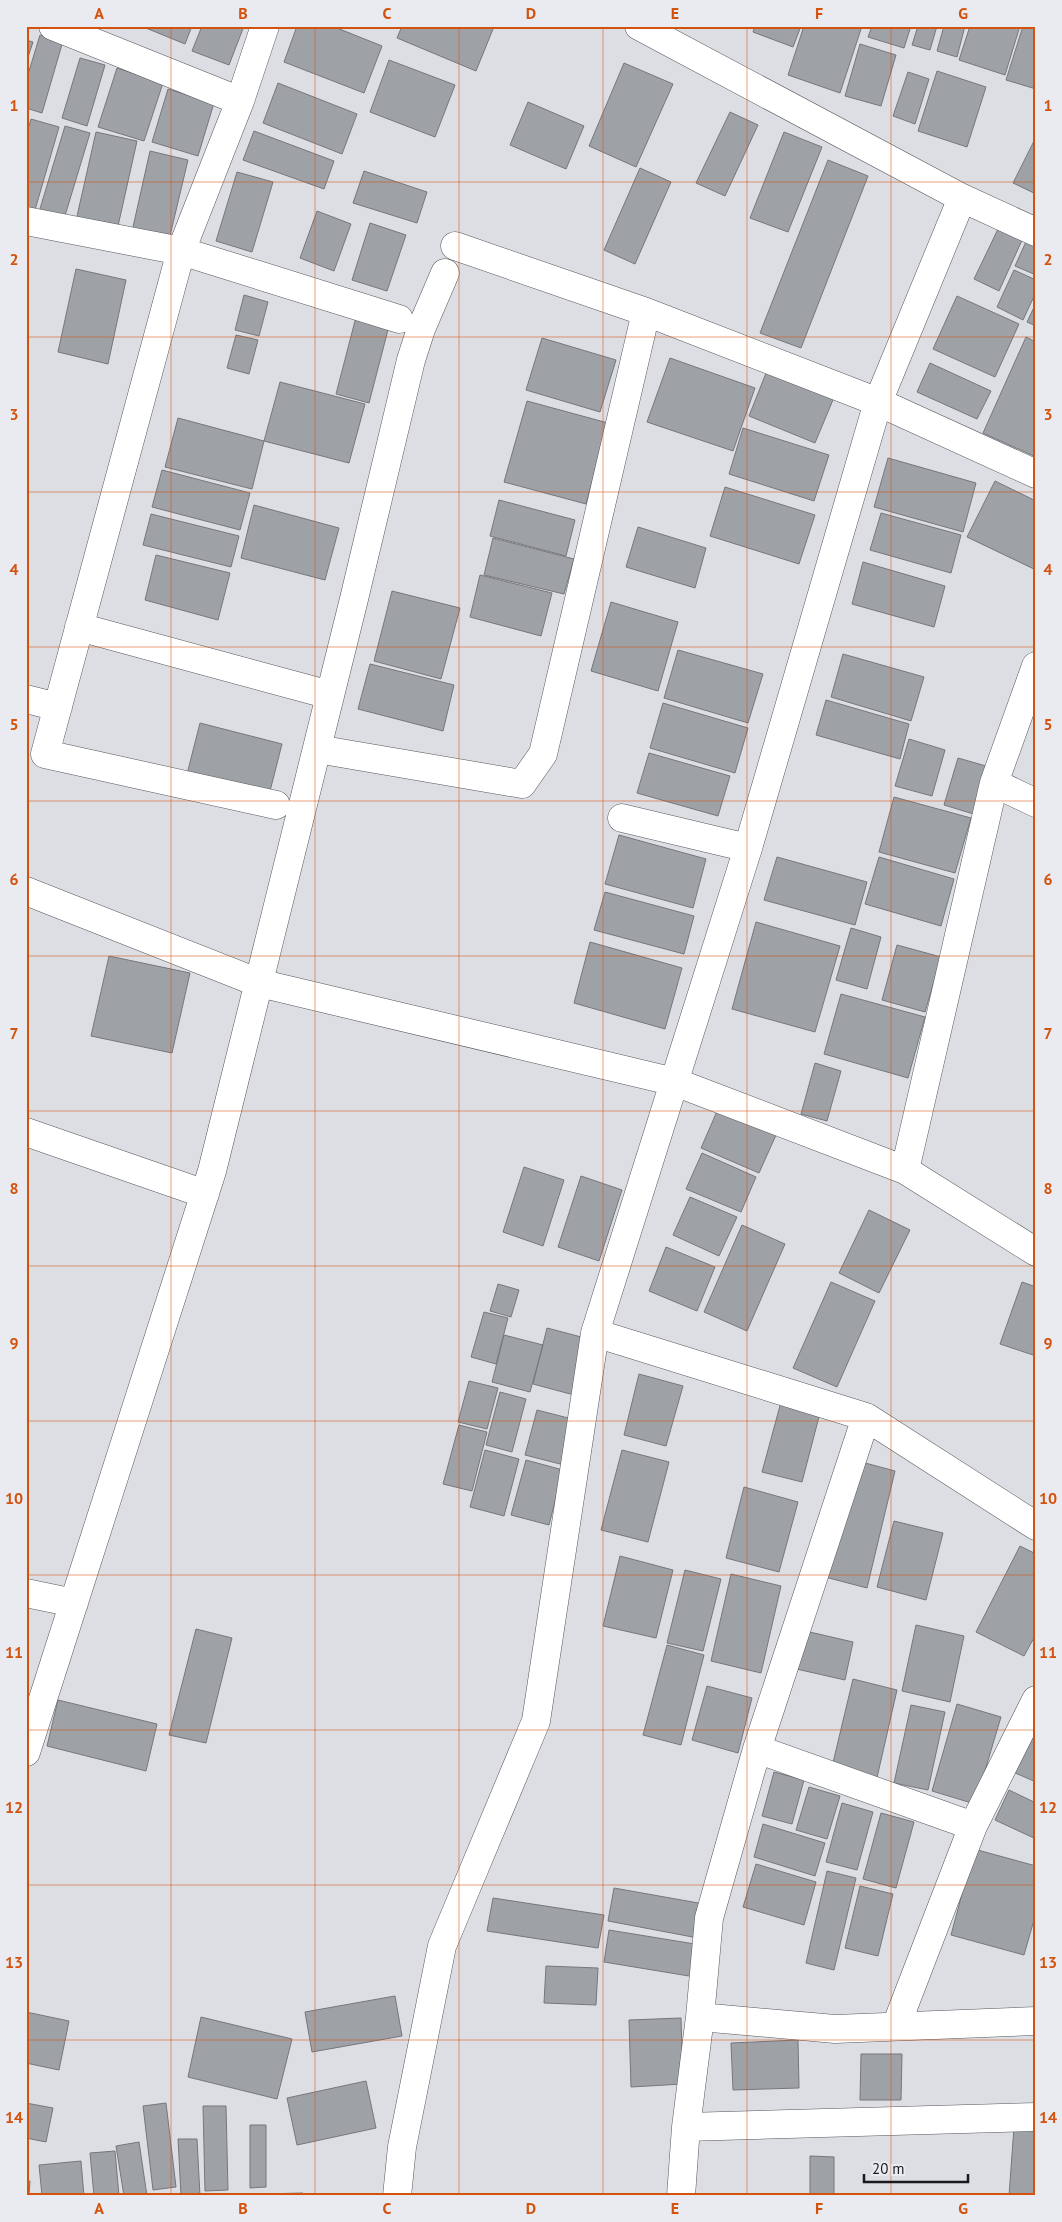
<svg xmlns="http://www.w3.org/2000/svg" width="1062" height="2222" viewBox="0 0 1062 2222" font-family="'PT Sans',sans-serif">
<rect width="100%" height="100%" fill="#dcdee4"/>
<path fill="#9ea1a6" stroke="#75777c" d="M141,26H192L185,44Z
M202,26H244L229,65L192,51Z
M297,26H332L382,46L364,93L284,62Z
M402,26H488L493,29L476,71L397,38Z
M755,26H801L793,47L753,32Z
M804,26H862L840,93L788,75Z
M872,26H911L904,48L868,37Z
M918,26H937L930,50L912,45Z
M944,26H965L957,57L937,51Z
M970,26H1020L1005,75L959,60Z
M1023,26H1036V89L1006,80Z
M40,35L63,41L42,113L26,108V81Z
M26,40L33,42L26,63Z
M860,44L896,55L881,106L845,96Z
M80,58L105,65L87,126L62,118Z
M389,60L455,85L435,137L370,112Z
M624,63L673,84L636,167L589,146Z
M117,68L163,83L144,141L98,127Z
M937,71L986,87L967,147L918,131Z
M908,72L929,79L915,124L893,116Z
M278,83L357,114L342,154L263,123Z
M168,89L214,103L198,156L152,142Z
M528,102L584,126L566,169L510,145Z
M730,112L758,125L725,196L696,183Z
M31,119L59,127L35,210L26,207V136Z
M65,126L90,133L64,219L39,212Z
M254,131L334,161L324,189L243,160Z
M96,132L137,141L116,235L75,225Z
M784,132L822,147L788,232L750,218Z
M1036,137V194L1013,183Z
M150,151L188,160L168,244L131,236Z
M828,160L868,176L801,348L760,333Z
M640,168L671,182L635,264L604,250Z
M364,171L427,192L417,223L353,203Z
M237,172L273,182L252,252L216,241Z
M317,211L351,224L334,271L300,258Z
M370,223L406,235L387,291L352,280Z
M999,227L1023,238L999,291L974,279Z
M1030,233L1036,236V275L1015,266Z
M76,269L126,280L108,364L58,352Z
M1014,270L1036,280V292L1023,320L997,307Z
M244,295L268,302L259,336L235,330Z
M957,296L1019,324L995,377L933,349Z
M1036,303V326L1027,322Z
M356,317L389,326L369,403L336,394Z
M236,335L258,340L249,374L227,368Z
M1026,337L1036,342V457L983,433Z
M542,338L616,360L600,412L526,390Z
M670,358L755,388L733,451L647,422Z
M930,363L991,391L977,419L917,392Z
M768,368L835,395L815,443L749,416Z
M280,382L365,404L349,463L264,441Z
M527,401L608,423L586,504L504,482Z
M178,418L264,441L252,489L165,467Z
M743,428L829,455L814,501L729,474Z
M888,458L976,483L963,532L874,507Z
M162,470L250,493L240,530L152,507Z
M995,481L1036,501V570L967,537Z
M725,487L815,515L799,564L710,536Z
M499,500L575,520L566,556L490,536Z
M254,505L339,528L325,580L241,558Z
M881,513L961,535L951,573L870,550Z
M151,514L239,536L231,567L143,545Z
M638,527L706,548L695,588L626,567Z
M493,538L574,559L564,594L484,575Z
M156,555L230,573L218,620L145,600Z
M863,562L945,586L934,627L852,604Z
M480,575L552,593L541,636L470,617Z
M392,591L460,608L441,679L374,661Z
M611,602L678,622L658,691L591,671Z
M678,650L763,674L748,723L664,698Z
M843,654L924,677L911,721L831,697Z
M370,664L454,685L443,731L358,709Z
M826,700L909,724L900,759L816,735Z
M663,703L748,728L735,773L650,748Z
M200,723L282,744L268,799L186,778Z
M909,739L945,750L932,796L895,786Z
M649,753L730,776L718,816L637,793Z
M958,758L993,768L980,816L944,805Z
M894,797L971,818L955,873L879,852Z
M619,835L706,859L693,908L605,884Z
M777,857L867,882L855,925L764,900Z
M879,857L954,879L941,926L865,904Z
M605,892L694,916L684,954L594,930Z
M756,922L840,946L815,1032L732,1009Z
M851,928L881,937L867,989L836,980Z
M590,942L682,968L665,1029L574,1003Z
M897,945L941,957L925,1012L882,1000Z
M109,956L190,973L172,1053L91,1036Z
M841,994L925,1017L908,1078L824,1054Z
M815,1063L841,1071L827,1121L801,1114Z
M718,1109L776,1135L759,1173L701,1148Z
M702,1153L756,1177L741,1212L686,1189Z
M524,1167L564,1180L543,1246L503,1232Z
M581,1176L622,1190L599,1261L558,1247Z
M690,1197L737,1217L719,1256L673,1235Z
M869,1210L910,1230L879,1293L839,1273Z
M742,1225L785,1244L747,1331L704,1312Z
M666,1247L715,1267L697,1311L649,1291Z
M831,1282L875,1301L837,1387L793,1368Z
M1022,1282L1036,1287V1356L1000,1344Z
M498,1284L519,1290L511,1317L490,1311Z
M484,1312L508,1318L496,1364L471,1357Z
M547,1328L589,1339L574,1395L533,1384Z
M504,1335L543,1345L530,1392L492,1382Z
M639,1374L683,1386L666,1446L624,1435Z
M469,1381L498,1388L487,1429L458,1422Z
M500,1392L526,1399L512,1452L486,1445Z
M781,1402L820,1413L802,1482L762,1472Z
M537,1410L576,1420L564,1465L525,1455Z
M459,1425L487,1432L472,1491L443,1484Z
M485,1450L519,1459L504,1516L470,1507Z
M622,1450L669,1462L648,1542L601,1530Z
M526,1460L563,1470L549,1525L511,1515Z
M854,1460L895,1471L867,1588L825,1577Z
M744,1487L798,1502L779,1572L726,1558Z
M894,1521L943,1533L926,1600L877,1587Z
M1020,1546L1036,1554V1634L1024,1656L976,1632Z
M620,1556L673,1570L656,1638L603,1626Z
M685,1570L721,1579L703,1651L667,1643Z
M731,1574L781,1586L761,1673L711,1661Z
M916,1625L964,1636L950,1702L902,1691Z
M196,1629L232,1638L206,1743L169,1735Z
M801,1630L853,1642L845,1680L792,1668Z
M667,1645L704,1655L681,1745L643,1735Z
M853,1679L897,1690L876,1782L831,1771Z
M707,1686L752,1698L738,1753L692,1740Z
M58,1700L157,1724L146,1771L47,1746Z
M957,1704L1001,1717L975,1804L932,1791Z
M911,1705L945,1712L928,1790L894,1783Z
M1036,1721V1782L1013,1772Z
M774,1772L804,1780L792,1824L762,1816Z
M809,1787L840,1796L827,1839L796,1830Z
M1009,1790L1036,1803V1839L995,1820Z
M842,1803L873,1812L857,1870L826,1862Z
M881,1813L914,1822L896,1888L863,1879Z
M763,1824L825,1843L815,1876L754,1857Z
M974,1849L1036,1866V1913L1024,1955L951,1935Z
M756,1864L816,1882L804,1925L743,1907Z
M827,1871L856,1878L834,1970L806,1963Z
M860,1886L893,1894L878,1956L845,1948Z
M614,1888L704,1904L698,1938L608,1921Z
M493,1898L604,1915L598,1948L487,1931Z
M609,1930L701,1945L695,1977L604,1962Z
M546,1966L598,1968L596,2005L544,2003Z
M395,1996L402,2036L312,2052L305,2012Z
M26,2012L69,2021L59,2070L26,2063Z
M201,2017L292,2039L277,2099L188,2077Z
M681,2018L683,2084L631,2087L629,2020Z
M798,2040L799,2088L733,2090L731,2043Z
M861,2054H902L901,2100H860Z
M366,2081L376,2128L297,2145L287,2098Z
M26,2103L53,2108L46,2142L26,2138Z
M166,2103L176,2187L153,2190L143,2106Z
M203,2106H226L228,2190L205,2191Z
M250,2125H266V2187L250,2188Z
M1014,2127L1036,2129V2196H1009Z
M178,2139H197L200,2196H181Z
M139,2142L147,2196H124L116,2146Z
M115,2151L119,2196H94L90,2153Z
M810,2156L834,2157V2196H810Z
M81,2161L84,2196H42L39,2165Z
M26,2181H30L29,2196H26Z
M303,2193V2196H262V2194Z"/>
<g fill="none" stroke-linecap="round" stroke-linejoin="round">
<g stroke="#55575b" stroke-width="29">
<path id="street" d="M53,26L240,101
M265,26L240,101L181,251L45,754L276,805
M639,26L962,198L1036,232
M962,198L878,402L748,848L595,1333L866,1417L1036,1526
M26,221L181,251L399,319
M455,246L646,312L878,402L1036,474
M79,627L330,695
M1036,666L994,783L1036,803
M26,699L58,707
M317,749L522,784L543,754L646,312
M622,818L748,848
M26,891L259,983L675,1082L905,1170L1036,1252
M26,1132L205,1194
M905,1170L994,783
M26,1593L74,1603
M757,1749L973,1826L896,2026
M26,1752L212,1171L354,599L411,360L421,329L445,273
M973,1826L1036,1700
M700,2017L835,2029L1036,2021
M686,2127L1036,2117
M397,2196L402,2147L442,1946L536,1721L595,1333
M681,2196L686,2127L700,2017L709,1918L757,1749L866,1417"/>
</g>
<use href="#street" stroke="#fff" stroke-width="28"/>
</g>
<path fill="none" stroke="#d3530e" stroke-width="1" stroke-opacity="0.55" d="M171,26V2196M315,26V2196M459,26V2196M603,26V2196M747,26V2196M891,26V2196M26,182H1036M26,337H1036M26,492H1036M26,647H1036M26,801H1036M26,956H1036M26,1111H1036M26,1266H1036M26,1421H1036M26,1575H1036M26,1730H1036M26,1885H1036M26,2040H1036"/>
<rect width="1062" height="2222" fill="none" stroke="#e9ebf1" stroke-width="55"/>
<path d="M864 2174v8h104v-8" fill="none" stroke="#1a1a1c" stroke-width="2.5"/>
<text x="872" y="2174" font-size="15" fill="#1a1a1c" stroke="#e9ebf1" stroke-width="4" paint-order="stroke">20 m</text>
<rect x="28" y="28" width="1006" height="2166" fill="none" stroke="#d3530e" stroke-width="2"/>
<g font-size="16" text-anchor="middle" font-weight="bold" fill="#d3530e">
<text x="99" y="19">A</text>
<text x="243" y="19">B</text>
<text x="387" y="19">C</text>
<text x="531" y="19">D</text>
<text x="675" y="19">E</text>
<text x="819" y="19">F</text>
<text x="963" y="19">G</text>
<text x="14" y="111">1</text>
<text x="1048" y="111">1</text>
<text x="14" y="265">2</text>
<text x="1048" y="265">2</text>
<text x="14" y="420">3</text>
<text x="1048" y="420">3</text>
<text x="14" y="575">4</text>
<text x="1048" y="575">4</text>
<text x="14" y="730">5</text>
<text x="1048" y="730">5</text>
<text x="14" y="885">6</text>
<text x="1048" y="885">6</text>
<text x="14" y="1039">7</text>
<text x="1048" y="1039">7</text>
<text x="14" y="1194">8</text>
<text x="1048" y="1194">8</text>
<text x="14" y="1349">9</text>
<text x="1048" y="1349">9</text>
<text x="14" y="1504">10</text>
<text x="1048" y="1504">10</text>
<text x="14" y="1658">11</text>
<text x="1048" y="1658">11</text>
<text x="14" y="1813">12</text>
<text x="1048" y="1813">12</text>
<text x="14" y="1968">13</text>
<text x="1048" y="1968">13</text>
<text x="14" y="2123">14</text>
<text x="1048" y="2123">14</text>
<text x="99" y="2214">A</text>
<text x="243" y="2214">B</text>
<text x="387" y="2214">C</text>
<text x="531" y="2214">D</text>
<text x="675" y="2214">E</text>
<text x="819" y="2214">F</text>
<text x="963" y="2214">G</text>
</g>
</svg>
